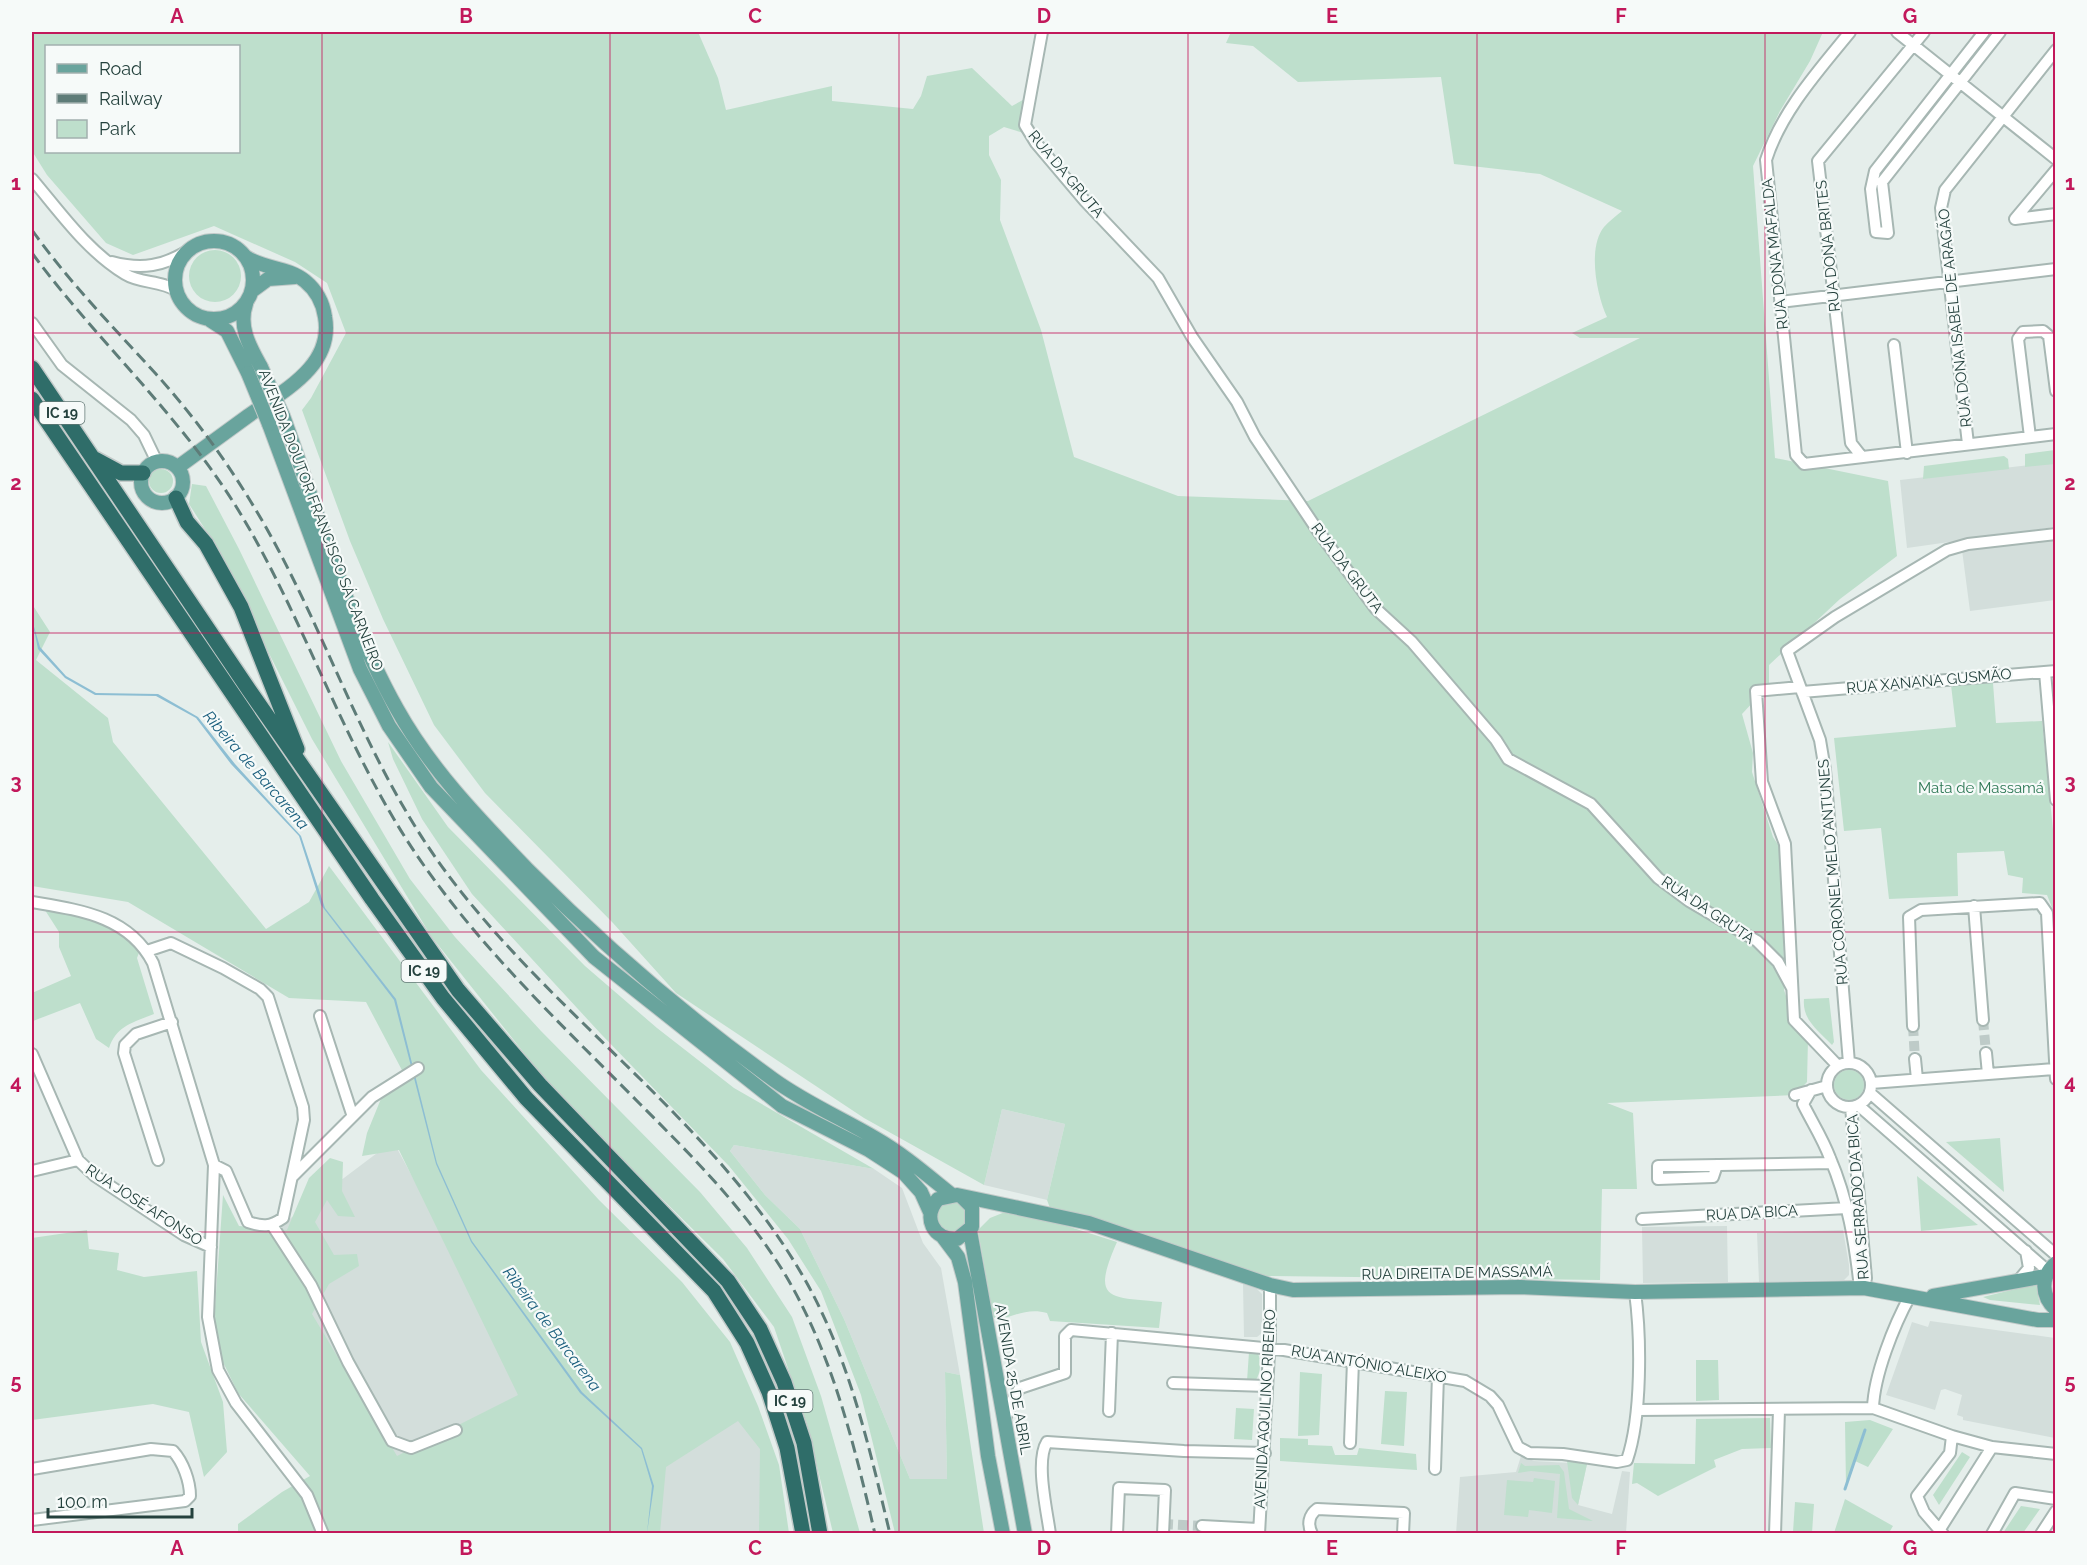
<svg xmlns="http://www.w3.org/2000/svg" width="2087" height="1565" viewBox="0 0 2087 1565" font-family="Raleway,sans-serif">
<rect width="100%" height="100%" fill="#e5eeeb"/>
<path fill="#d3dedb" d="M2055,462V527L1907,548L1900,480Z
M2055,539V600L1970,611L1962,550Z
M1002,1109L1065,1124L1047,1200L984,1185Z
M393,1141L532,1398L396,1481L267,1236Z
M734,1145L874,1169L902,1188L923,1243L941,1268L960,1375L945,1372L947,1479H910L844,1319L800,1229L765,1195L730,1151Z
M1727,1226L1728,1282L1643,1283L1642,1227Z
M1843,1230L1849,1265V1275L1844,1280L1759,1282L1757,1233Z
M1243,1284L1257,1289L1262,1294V1333L1257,1337H1244Z
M1930,1321L2055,1338V1438L1963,1420V1417L1957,1415L1962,1395L1945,1389L1941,1390L1935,1410L1886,1395L1912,1322L1928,1327Z
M754,1419L773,1462L769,1533L654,1534L660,1454L725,1421Z
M1521,1456L1534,1461L1587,1464L1578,1505L1612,1514L1622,1471L1630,1472L1626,1533L1456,1534L1460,1477L1516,1472Z"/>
<path fill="#bedfcc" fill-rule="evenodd" d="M32,32H698L718,78L726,110L832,86V101L913,109L921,96L927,76L972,68L1012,106L1030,96L1027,134L1004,127L989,136V155L1001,180L1000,220L1041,330L1074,457L1178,496L1308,501L1640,338H1580L1572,333L1607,317C1597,296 1587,248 1604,227C1609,221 1616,216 1622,211L1540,174L1454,164L1441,77L1298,82L1253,46L1226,43L1231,32H1823L1810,61L1780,111L1753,166L1775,458L1888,481L1897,556L1840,599L1769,665V685L1742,714L1753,753L1752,772L1773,837L1783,852L1784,990L1794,1020L1808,1039L1807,1082L1795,1095L1607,1103L1633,1113L1637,1189H1602L1600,1280L1267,1276L1050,1208L1047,1200L1065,1124L1002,1109L984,1185L864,1118L676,993L613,923L485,793L434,725L383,619L350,541L302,410L311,398L346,333L327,283L295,262L214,226L133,255L106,243L47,175L32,151ZM46,46H238V152H46Z
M189 276a26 26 0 1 1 52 0a26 26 0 1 1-52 0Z
M2055,450V464L2025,467V454Z
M2004,456L2008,459L2009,469L1923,479L1924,466Z
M149 481a12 12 0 1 1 24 0a12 12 0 1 1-24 0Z
M192,484L206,486L239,549L341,761L410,879L455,937L541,1031L700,1192L747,1248L792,1317L821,1396L860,1533H833L807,1424L774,1327L723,1259L559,1097L431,936L312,739L212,540L189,504Z
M32,604L50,632L36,660L108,718L113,742L266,929L309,902L329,866L481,1070L599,1200L682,1282L730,1342L758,1406L779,1465L789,1533H759L760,1449L738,1421L666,1467L660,1533H238V1524L282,1492L310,1476L238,1393L221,1358L214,1321L223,1195L239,1226L287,1230L309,1178L330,1158L343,1162L342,1191L355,1217L338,1216L327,1200L315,1222L334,1255L357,1254L359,1266L329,1284L312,1314L397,1456L518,1395L399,1150L362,1156L367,1133L387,1084L404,1074L366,1002L289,998L128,902L32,886Z
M1993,683L1996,723L2042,721L2055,849V915L2047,895L2022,893L2023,878L2008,875L2004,851L1957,853L1958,896L1889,899L1881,828L1844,831L1834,738L1956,727L1951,685Z
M388,742L448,827L585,966L657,1028L734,1088L874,1169L734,1145L730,1151L765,1195L800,1229L844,1319L910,1479H947L945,1372L960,1375L984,1533H895L861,1395L821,1291L788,1239L729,1166L601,1034L472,894L422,819L393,759Z
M43,907L115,926L140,950L137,958L154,1014C134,1022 116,1026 109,1048L96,1039L80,1003L33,1021L32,993L71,976L59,947V932Z
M1829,998L1834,1042L1832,1045C1818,1030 1802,1020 1804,999Z
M1834 1085a15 15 0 1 1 30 0a15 15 0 1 1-30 0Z
M2000,1138L2004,1192L1946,1142Z
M1917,1176L1978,1225L1921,1231Z
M937 1216a15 15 0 1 1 30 0a15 15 0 1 1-30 0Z
M1005,1212H1023L1117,1242C1091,1301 1108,1297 1162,1302L1159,1328L1050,1321L1047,1313C1029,1308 1015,1315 999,1320L993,1317L978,1230L990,1218Z
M87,1230L89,1249L119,1253L117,1270L144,1277L197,1271L201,1342L223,1402L227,1452L204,1477L189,1412L153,1404L32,1420V1238Z
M2036,1284L2040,1305L1990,1300L1983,1297Z
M1249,1352L1258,1353C1261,1362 1261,1374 1255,1381H1247Z
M1696,1360H1718L1719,1400L1696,1401Z
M1300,1372L1322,1374L1319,1435L1298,1436Z
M1385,1391L1407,1392L1404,1446L1381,1444Z
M1236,1408L1254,1409L1252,1440L1234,1439Z
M1770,1418L1771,1448L1742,1449L1714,1460L1716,1467L1658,1496L1637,1483L1632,1484L1634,1463L1695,1464L1696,1419Z
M1870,1420L1893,1429L1868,1467L1855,1461L1846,1487L1845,1422Z
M1280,1438L1308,1439V1445L1332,1446L1335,1455H1357L1359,1448L1416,1454L1417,1470L1280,1461Z
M1962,1452L1970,1457L1939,1505L1933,1495Z
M1567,1461L1587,1464L1578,1505L1572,1498Z
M1521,1463L1525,1466L1559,1465L1564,1472L1569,1509L1593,1521L1557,1518L1560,1474L1531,1471L1518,1473Z
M1534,1478L1555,1481L1552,1513L1529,1510L1528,1517L1504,1515L1507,1480L1533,1482Z
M1845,1499L1893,1526L1890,1531L1893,1533H1834Z
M1795,1502L1814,1504L1812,1533L1793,1532Z
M2021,1506L2040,1509L2023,1533H2003Z"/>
<path fill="#8dbed3" d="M32,620L40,647L66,676L96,693L158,694L198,717L235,764L301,836L325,908L396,999L437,1163L472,1241L582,1392L642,1448L654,1486L647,1533L652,1486L641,1449L580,1393L471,1242L436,1164L394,1000L321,905L299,836L231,764L196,718L156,696L95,695L65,678L38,649Z"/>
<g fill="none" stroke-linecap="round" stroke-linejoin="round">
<path stroke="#8dbed3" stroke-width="3" d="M1845,1489L1865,1430"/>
<path stroke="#becbc8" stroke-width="10" stroke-dasharray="10 5" stroke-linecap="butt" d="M1983,1020L1986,1053
M1913,1026L1915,1059
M1163,1524L1202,1526"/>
<g stroke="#a7b7b3" stroke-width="14">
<path id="minor" d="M1042,32L1025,125L1036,143L1085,201L1158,278L1192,337L1237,402L1255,437L1318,531L1376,609L1412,642L1496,740L1508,759L1591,804L1658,878L1689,901L1757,941L1778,962L1792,988
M1850,32C1819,70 1781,112 1766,160L1796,455L1804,464L2056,434
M1897,32L2056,159
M1984,32L1875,171L1871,189L1876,232L1888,233L1882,182L2000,32
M32,179C60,212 87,251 125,274C141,284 161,280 177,291
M2015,219L2056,170
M2015,219L2056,214
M112,262C142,270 164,266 189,250
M1780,302L2056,269
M32,323L62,365L131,420L144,435L157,462
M1894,345L1907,453
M2030,437L2018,339L2023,332L2043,331L2049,336L2056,391
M1968,444L1941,208L1945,190L2056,50
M1862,457L1851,443L1818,161L1924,32
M2045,672L2056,800
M1800,687L1756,691L1762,782L1785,844L1794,1020L1838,1066
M1802,692L2056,671
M32,902C79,910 129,916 153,963L214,1165L208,1317L218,1370L236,1403L307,1495L323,1534
M1974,906L1983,1020
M147,951L171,943L223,968L260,989L268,997L303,1107L304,1120L283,1218C270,1227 263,1227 248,1222L226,1171L214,1165
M320,1016L352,1114
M1913,1026L1909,917L1921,910L2040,903L2047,913L2056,1079
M1986,1053L1988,1074
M32,1054L78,1160L95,1176L184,1235L211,1247
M1915,1059L1917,1079
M1849,1063L1825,770L1820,740L1787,651L1835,617L1947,550L1968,544L2056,534
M1827 1085a22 22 0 1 1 44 0a22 22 0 1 1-44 0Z
M1871,1083L2054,1069
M1811,1090L1803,1104C1812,1122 1823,1139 1830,1158C1848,1200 1855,1243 1860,1288
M1870,1093L2056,1255
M1795,1095L1827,1086
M1858,1105L2048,1271
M1851,1107L1866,1278L1864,1288
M158,1160L124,1053L125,1045L136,1034L172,1022
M1717,1165L1713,1177L1658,1179V1166L1832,1163
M32,1171L78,1160
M292,1177L372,1097L418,1068
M1642,1219L1847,1208L1860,1215
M272,1225L311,1285L348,1362L392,1441L411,1448L456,1430
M2018,1281L2029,1268L2026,1251
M1173,1383L1267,1386
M1873,1408L1952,1436
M1637,1410L1873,1408C1874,1375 1894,1325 1910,1296
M1109,1411L1112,1333
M1004,1421L1013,1399L1020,1388L1065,1373V1336L1071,1330L1284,1350L1465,1381L1490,1396L1498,1405L1518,1447L1529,1453L1563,1454L1617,1462L1627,1460C1642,1416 1641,1337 1635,1292
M1350,1443L1353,1361
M32,1469L151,1449L173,1451C183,1462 190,1481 190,1496L185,1501L32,1520
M1435,1469L1438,1375
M1202,1526L1258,1529
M1940,1529L1992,1447
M1050,1534C1047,1511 1035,1461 1047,1442L1184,1451L1265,1453
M1117,1534L1119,1488L1165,1490L1163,1534
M1259,1534L1270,1335V1285
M1312,1534C1307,1524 1309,1515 1317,1509L1404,1513L1403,1534
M1775,1534L1779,1410
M1943,1534L1924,1512L1917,1496L1950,1453L1952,1436L1992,1447L2056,1454
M1992,1534L2015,1493L2056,1499
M2041,1534L2056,1511"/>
</g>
<g stroke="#c2cac9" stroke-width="16">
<path id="major" d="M175 280a39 39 0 1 1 78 0a39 39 0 1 1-78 0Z
M253,290L268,279L295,277
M246,304C238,327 250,347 261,367
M210,320L227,331L248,373
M283,416C318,511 347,621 397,709C431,770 479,819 527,869C604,946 685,1016 774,1080C806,1103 841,1118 875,1138C903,1154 927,1175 952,1195
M269,424L360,669L389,726L431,787L594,957L782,1106L869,1150L903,1172L921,1192L930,1212
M141 482a21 21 0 1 1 42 0a21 21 0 1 1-42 0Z
M178,467C201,450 225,433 248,416C281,392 334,367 325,317C323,303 316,290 305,281C288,267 264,269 246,257
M962,1197L972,1207V1227L957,1239C933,1240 922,1217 938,1199L957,1195L1089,1223L1270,1285L1293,1290L1520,1287L1635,1292L1864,1288L2038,1320H2056
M970,1231L1025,1534
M943,1237L958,1257L965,1282L988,1456L1003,1534
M2056,1263C2040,1277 2041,1296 2056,1310
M1933,1296L2046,1276"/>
</g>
<g stroke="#c2cac9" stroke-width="18">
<path id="highway" d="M32,368L249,690L458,990L540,1085L728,1281L760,1329L784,1382L804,1443L820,1534
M32,399L372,899L443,998L526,1098L714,1291L747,1343L769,1392L787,1448L803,1534
M95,459L121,473H143
M176,498L187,522L206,544L241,607L297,749"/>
</g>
<use href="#minor" stroke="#fff" stroke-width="10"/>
<use href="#major" stroke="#69a49d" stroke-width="14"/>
<use href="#highway" stroke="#2f6d69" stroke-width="15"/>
<path stroke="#5e7c78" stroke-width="3" stroke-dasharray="12 6" stroke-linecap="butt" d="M32,230C69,282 113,327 156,374C192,414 223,456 251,502C322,617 359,750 438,861C545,1012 711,1116 804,1278C849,1357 869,1446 890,1534
M32,253C97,341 179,414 237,508C308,624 346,756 425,867C487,955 565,1028 640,1104C693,1157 747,1211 786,1276C833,1356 854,1444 875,1534"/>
<g stroke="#c2cac9" stroke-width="16" stroke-linecap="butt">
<path id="major-bridge" d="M261,367L283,416
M248,373L269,424"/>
</g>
<use href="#major-bridge" stroke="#69a49d" stroke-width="14"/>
</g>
<path fill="none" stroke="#c2185b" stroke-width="1.5" stroke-opacity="0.55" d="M322,32V1534M610,32V1534M899,32V1534M1188,32V1534M1477,32V1534M1765,32V1534M32,333H2056M32,633H2056M32,932H2056M32,1232H2056"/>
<g text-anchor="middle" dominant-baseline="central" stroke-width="4.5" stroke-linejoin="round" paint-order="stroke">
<g fill="#f6faf9" stroke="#637875" stroke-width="1.5">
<rect x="39.5" y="402" width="45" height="22" rx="4.5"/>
<rect x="401.5" y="960" width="45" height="22" rx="4.5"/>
<rect x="767.5" y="1390" width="45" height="22" rx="4.5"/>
</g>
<g font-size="14" font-weight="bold" fill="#24413d">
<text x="62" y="413">IC 19</text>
<text x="424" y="971">IC 19</text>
<text x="790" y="1401">IC 19</text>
</g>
<g font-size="15" fill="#24413d" stroke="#f6faf9">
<text transform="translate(1066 174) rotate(50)">RUA DA GRUTA</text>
<text transform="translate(1828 246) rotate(-96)">RUA DONA BRITES</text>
<text transform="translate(1775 254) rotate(-96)">RUA DONA MAFALDA</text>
<text transform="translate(1955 318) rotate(-96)">RUA DONA ISABEL DE ARAGÃO</text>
<text transform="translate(321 520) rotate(69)">AVENIDA DOUTOR FRANCISCO SÁ CARNEIRO</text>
<text transform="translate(1347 568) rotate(53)">RUA DA GRUTA</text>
<text transform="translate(1929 681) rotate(-5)">RUA XANANA GUSMÃO</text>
<text transform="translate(1833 872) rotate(-95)">RUA CORONEL MELO ANTUNES</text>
<text transform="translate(1708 910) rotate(34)">RUA DA GRUTA</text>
<text transform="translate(1858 1197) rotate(-94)">RUA SERRADO DA BICA</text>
<text transform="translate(144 1205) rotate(33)">RUA JOSÉ AFONSO</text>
<text transform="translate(1752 1213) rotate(-3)">RUA DA BICA</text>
<text transform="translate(1457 1273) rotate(-1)">RUA DIREITA DE MASSAMÁ</text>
<text transform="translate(1369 1364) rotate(10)">RUA ANTÓNIO ALEIXO</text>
<text transform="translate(1013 1379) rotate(80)">AVENIDA 25 DE ABRIL</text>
<text transform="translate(1265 1409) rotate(-87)">AVENIDA AQUILINO RIBEIRO</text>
</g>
<g font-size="15" fill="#2d7855" stroke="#f6faf9">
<text x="1981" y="788">Mata de Massamá</text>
</g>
<g font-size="16" font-style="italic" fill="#1c607e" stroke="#f6faf9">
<text transform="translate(256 770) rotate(49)">Ribeira de Barcarena</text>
<text transform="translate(552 1329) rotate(53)">Ribeira de Barcarena</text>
</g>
</g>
<rect width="2087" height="1565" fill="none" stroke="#f6faf9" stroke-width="66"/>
<rect x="45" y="45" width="195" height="108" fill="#f6faf9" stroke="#a2b0ae" stroke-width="1.5"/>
<rect x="57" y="64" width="30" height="9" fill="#69a49d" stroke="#a2b0ae" stroke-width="1.5"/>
<text x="99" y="75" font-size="18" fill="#24413d">Road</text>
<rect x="57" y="94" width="30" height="9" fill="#5e7c78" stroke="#a2b0ae" stroke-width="1.5"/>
<text x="99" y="105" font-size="18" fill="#24413d">Railway</text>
<rect x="57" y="120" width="30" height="18" fill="#bedfcc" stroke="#a2b0ae" stroke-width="1.5"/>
<text x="99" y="135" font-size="18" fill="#24413d">Park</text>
<path d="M48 1508v9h144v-9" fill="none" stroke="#24413d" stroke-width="3"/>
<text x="57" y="1508" font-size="18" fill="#24413d" stroke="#f6faf9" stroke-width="4.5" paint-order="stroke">100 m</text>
<rect x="33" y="33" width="2021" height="1499" fill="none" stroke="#c2185b" stroke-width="2"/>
<g font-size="20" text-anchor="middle" font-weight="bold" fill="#c2185b">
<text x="177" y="23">A</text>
<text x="466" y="23">B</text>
<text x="755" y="23">C</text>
<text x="1044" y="23">D</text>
<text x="1332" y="23">E</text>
<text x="1621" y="23">F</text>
<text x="1910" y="23">G</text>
<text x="16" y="190">1</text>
<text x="2070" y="190">1</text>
<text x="16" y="490">2</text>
<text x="2070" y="490">2</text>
<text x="16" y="789">3</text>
<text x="2070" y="789">3</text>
<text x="16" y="1089">4</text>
<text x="2070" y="1089">4</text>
<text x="16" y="1389">5</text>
<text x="2070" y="1389">5</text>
<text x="177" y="1555">A</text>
<text x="466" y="1555">B</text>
<text x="755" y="1555">C</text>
<text x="1044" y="1555">D</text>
<text x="1332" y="1555">E</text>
<text x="1621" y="1555">F</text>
<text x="1910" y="1555">G</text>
</g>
</svg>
